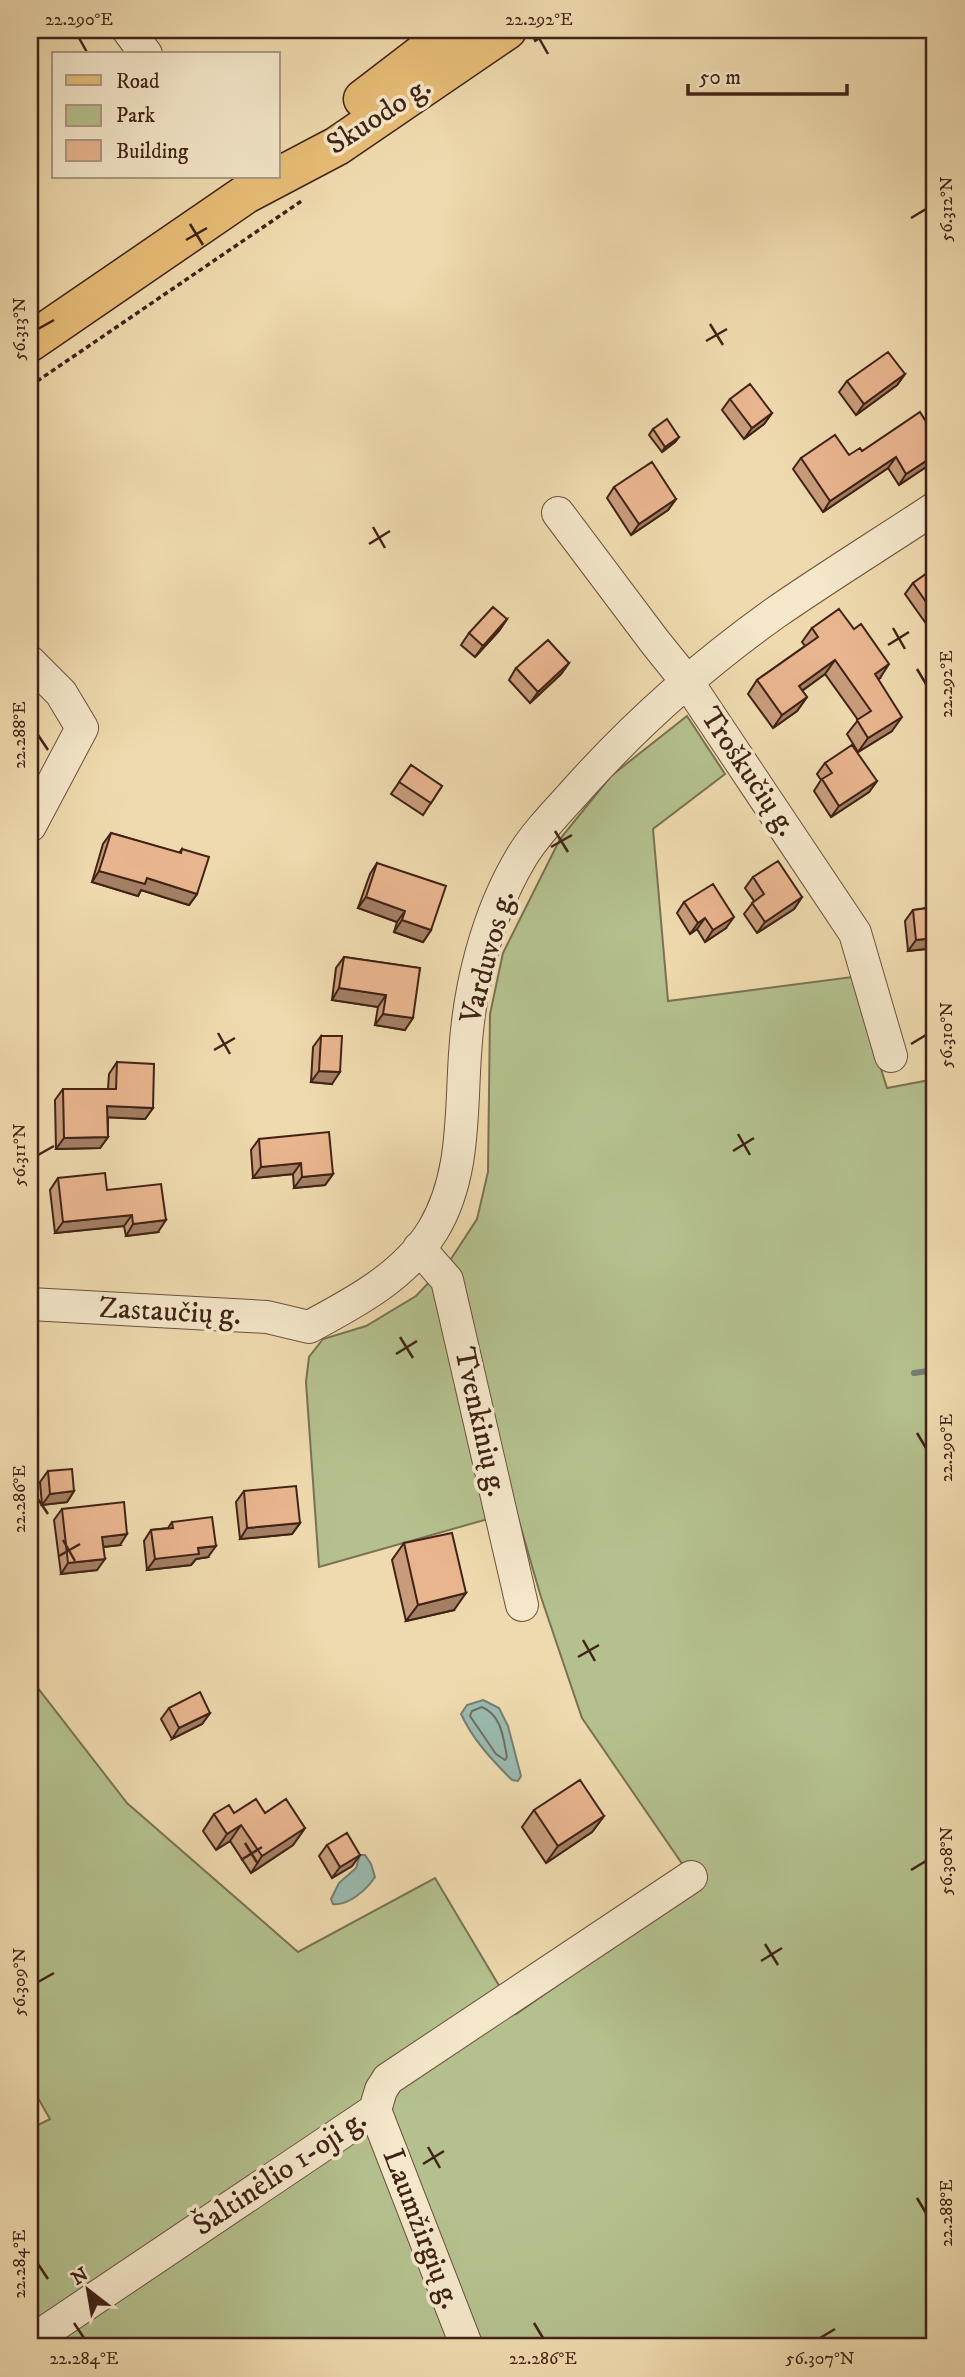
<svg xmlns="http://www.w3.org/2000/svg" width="965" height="2377" viewBox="0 0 965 2377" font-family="'IM FELL DW Pica',serif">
<rect width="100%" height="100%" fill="#eedaae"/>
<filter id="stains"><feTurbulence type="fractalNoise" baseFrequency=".00286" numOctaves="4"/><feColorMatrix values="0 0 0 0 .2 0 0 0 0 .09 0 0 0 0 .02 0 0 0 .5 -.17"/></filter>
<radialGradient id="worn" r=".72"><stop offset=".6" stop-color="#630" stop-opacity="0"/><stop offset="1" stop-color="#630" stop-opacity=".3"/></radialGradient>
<path fill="#b4c18e" stroke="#7a7252" stroke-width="2" d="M687,716L725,774L653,829L668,1001L852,977L887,1088L935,1079V2347H30V2129L50,2119L30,2084V1678L127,1803L298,1952L435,1878L516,2014L698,1887L582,1718L541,1597L516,1511L319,1567L306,1382L309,1357L323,1339L366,1326L416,1296L451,1259L477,1219L488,1172L490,1014L503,953L560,839L611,776Z"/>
<path fill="#9abaaf" stroke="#767e72" stroke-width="2" d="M483,1700L499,1708L508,1726L521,1776L518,1781L512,1780C492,1760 473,1740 461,1714L467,1705Z
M360,1855H365L371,1864L375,1877C367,1889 349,1906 333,1904L331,1899L339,1883L356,1868Z"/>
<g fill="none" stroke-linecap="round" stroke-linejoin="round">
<path stroke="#6e6e62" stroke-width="2" d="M482,1707C502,1716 503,1737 507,1757L505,1760L496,1754L470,1716L472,1711Z"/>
<path stroke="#767e72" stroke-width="6" d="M914,1373L935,1370"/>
<g stroke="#6c513c" stroke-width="34">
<path id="minor" d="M128,30L146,54
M558,513L655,642L688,683L855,933L891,1056
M30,662L61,693L82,728L30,826
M419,1248L447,1280L522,1605
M30,1304L267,1317L309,1327C354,1303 405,1276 433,1230C465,1177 461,1114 465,1054C469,987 487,914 522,856C538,830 562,807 582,784C639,721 705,663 775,613C827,577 882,543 935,508
M375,2110L467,2347
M30,2342L375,2110L381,2090L388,2079L691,1877"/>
</g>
<g stroke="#412316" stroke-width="41">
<path id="major" d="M363,99L453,30
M30,342L246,194L337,146L507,30"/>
</g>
<path stroke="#412316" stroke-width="3.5" stroke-dasharray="5 3.5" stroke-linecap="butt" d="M534,41L551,30
M30,386L303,200"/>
<use href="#minor" stroke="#f4e7ca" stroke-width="32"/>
<use href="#major" stroke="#e7bd77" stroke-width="38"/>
</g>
<path fill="#c89c7b" stroke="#412316" stroke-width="2" d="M905,374L897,385L856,415L839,392L847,381Z
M730,399L772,413L764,424L744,439L722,410Z
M653,429L679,437L675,442L662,452L649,435Z
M935,436V461L899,485L888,468L823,512L793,469L801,458L849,455L862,451Z
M614,487L676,499L668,510L631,535L607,498Z
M935,578V630L932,632L905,594L913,583Z
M507,619L499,631L475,657L461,645L469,633Z
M812,628L880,678L878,679L892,731L858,752L847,734L858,720L825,674L802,691L807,697L797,711L773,728L748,694L757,680L805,646L802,642Z
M569,663L561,674L530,703L509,680L516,668Z
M825,763L877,781L869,792L831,817L814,791L821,780L817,774Z
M411,765L442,786L423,815L391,794Z
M111,833L179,853L182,849L197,894L189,905L141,890L138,896L92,882L103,844Z
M377,863L431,930L423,942L394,932L397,922L358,908L370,874Z
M753,877L802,897L794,909L757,933L744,914L754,901L745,888Z
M684,902L726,928L705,942L697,929L690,934L677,913Z
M935,907V948L908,951L905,921L913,910Z
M344,957L420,968L405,1030L375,1025L378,1007L332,1000L336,968Z
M321,1036L332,1084L311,1082L313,1047Z
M117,1062L153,1108L145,1119L108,1117V1137L100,1148L56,1149L55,1100L63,1089H108L109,1074Z
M259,1139L333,1174L325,1185L294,1188L293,1174L253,1178L251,1150Z
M58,1178L107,1190L158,1232L126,1236L124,1226L55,1233L50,1190Z
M48,1471L74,1491L67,1502L42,1505L40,1482Z
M244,1491L300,1523L292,1534L240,1539L236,1502Z
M62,1509L120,1545L103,1547L97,1570L61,1574L54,1520Z
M172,1522L208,1557L196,1559L191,1565L147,1570L144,1541L151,1530L168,1528Z
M404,1543L454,1610L406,1621L392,1560Z
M169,1708L210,1713L202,1724L172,1739L161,1719Z
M534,1810L604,1816L592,1832L546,1863L522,1827Z
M234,1813H265L305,1828L293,1845L251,1873L230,1841L216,1850L203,1831L214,1814Z
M327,1845L360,1855L352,1866L332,1878L319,1856Z"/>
<path fill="#a37f64" stroke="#412316" stroke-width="2" d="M37,86L30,96V91Z
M905,374L897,385L856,415L864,404Z
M772,413L764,424L744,439L752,428Z
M679,437L675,442L662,452L665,447Z
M935,455V461L899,485L906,474Z
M896,457L888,468L823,512L830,501Z
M676,499L668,510L631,535L639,524Z
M507,619L499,631L475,657L483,646Z
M835,660L825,674L789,700L799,686Z
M569,663L561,674L530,703L538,692Z
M889,664L880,678L866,688L875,674Z
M807,697L797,711L773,728L782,715Z
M902,717L892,731L858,752L868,738Z
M877,781L869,792L831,817L839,806Z
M99,871L147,878L197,894L189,905L141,890L138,896L92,882Z
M366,897L405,911L397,922L358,908Z
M802,897L794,909L757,933L765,922Z
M734,917L726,928L705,942L713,930Z
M705,918L697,929L690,934L698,923Z
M402,920L431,930L423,942L394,932Z
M935,938V948L908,951L916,940Z
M339,988L386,995L378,1007L332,1000Z
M383,1014L413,1018L405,1030L375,1025Z
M319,1071L340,1072L332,1084L311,1082Z
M107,1106L153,1108L145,1119L100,1117Z
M108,1137L100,1148L56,1149L64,1138Z
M301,1163L293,1174L253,1178L261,1167Z
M333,1174L325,1185L294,1188L302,1177Z
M132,1215L124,1226L55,1233L63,1222Z
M166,1220L158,1232L126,1236L133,1224Z
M74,1491L67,1502L42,1505L50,1494Z
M300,1523L292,1534L240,1539L247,1528Z
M127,1534L120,1545L94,1548L102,1537Z
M216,1546L208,1557L196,1559L191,1565L147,1570L155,1559L198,1548Z
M105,1559L97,1570L61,1574L68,1563Z
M466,1593L454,1610L406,1621L418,1605Z
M210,1713L202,1724L172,1739L179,1728Z
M604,1816L592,1832L546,1863L558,1846Z
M241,1825L230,1841L216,1850L227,1834Z
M305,1828L293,1845L251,1873L262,1856Z
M360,1855L352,1866L332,1878L340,1867Z"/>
<path fill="#e9b58f" stroke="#412316" stroke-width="2" d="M30,75L37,86L30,91Z
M888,352L905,374L864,404L847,381Z
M750,384L772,413L752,428L730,399Z
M920,412L935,436V455L906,474L896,457L830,501L801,458L835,435L849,455L860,448L862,451Z
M667,419L679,437L665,447L653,429Z
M652,462L676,499L639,524L614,487Z
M930,571L935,578V615L913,583Z
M493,607L507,619L483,646L469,633Z
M839,609L854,629L861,624L889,664L875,674L902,717L868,738L857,720L871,711L835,660L799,686L807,697L782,715L757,680L818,637L812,628Z
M548,640L569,663L538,692L516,668Z
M852,745L877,781L839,806L822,779L832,773L825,763Z
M411,765L442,786L431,803L399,782Z
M111,833L181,853L182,849L209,857L197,894L147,878L145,884L99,871Z
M778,861L802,897L765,922L752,903L764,894L753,877Z
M377,863L446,886L431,930L402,920L405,911L366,897Z
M713,884L734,917L713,930L705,918L698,923L684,902Z
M935,907V938L916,940L913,910Z
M344,957L420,968L413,1018L383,1014L386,995L339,988Z
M321,1036H342L340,1072L319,1071Z
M117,1062L154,1064L153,1108L107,1106L108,1137L64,1138L63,1089H116Z
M329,1132L333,1174L302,1177L301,1163L261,1167L259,1139Z
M105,1173L107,1190L161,1184L166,1220L133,1224L132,1215L63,1222L58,1178Z
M72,1469L74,1491L50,1494L48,1471Z
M296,1486L300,1523L247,1528L244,1491Z
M124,1502L127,1534L102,1537L105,1559L68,1563L62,1509Z
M212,1517L216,1546L198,1548L199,1554L155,1559L151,1530L173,1528L172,1522Z
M452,1533L466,1593L418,1605L404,1543Z
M200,1692L210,1713L179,1728L169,1708Z
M580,1780L604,1816L558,1846L534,1810Z
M256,1799L265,1813L286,1799L305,1828L262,1856L241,1825L227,1834L214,1814L229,1805L234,1813Z
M347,1833L360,1855L340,1867L327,1845Z"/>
<path fill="none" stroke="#412316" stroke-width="2.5" d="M79,38L88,54M539,38L548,54M911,218L926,209M190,224L203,245M186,240L207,228M710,324L723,345M38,329L54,320M706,341L727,329M373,527L385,548M369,544L390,531M893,628L905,649M888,645L909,632M917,669L926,684M38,735L48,750M555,831L568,852M551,847L572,835M218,1033L230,1054M911,1044L926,1035M214,1050L235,1038M738,1134L750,1155M733,1151L754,1138M38,1155L54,1146M400,1337L413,1358M396,1354L417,1341M917,1433L926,1448M38,1499L48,1514M63,1540L75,1561M59,1556L80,1544M583,1640L595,1661M578,1657L599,1645M245,1843L258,1864M241,1860L262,1847M911,1870L926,1861M765,1944L778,1965M761,1961L782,1948M38,1982L54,1973M428,2147L440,2168M423,2164L444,2151M917,2198L926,2213M38,2264L48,2279M74,2323L84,2338M534,2323L543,2338M820,2338L835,2329"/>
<g text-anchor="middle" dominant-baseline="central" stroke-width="7" stroke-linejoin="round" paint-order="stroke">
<g font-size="30" fill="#412316" stroke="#f4e7ca">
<text transform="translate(379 116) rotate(-33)">Skuodo g.</text>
<text transform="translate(748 772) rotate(56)">Troškučių g.</text>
<text transform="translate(488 957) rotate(-75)">Varduvos g.</text>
<text transform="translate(170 1312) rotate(3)">Zastaučių g.</text>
<text transform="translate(480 1422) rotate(77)">Tvenkinių g.</text>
<text transform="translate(280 2173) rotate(-34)">Šaltinėlio 1-oji g.</text>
<text transform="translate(421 2229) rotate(69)">Laumžirgių g.</text>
</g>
</g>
<rect width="965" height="2377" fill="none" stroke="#eedaae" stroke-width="77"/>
<rect x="52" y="52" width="228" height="126" fill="#f4e7ca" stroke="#ac9982" stroke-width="2"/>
<rect x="66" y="75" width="35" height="10" fill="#e7bd77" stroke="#ac9982" stroke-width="2"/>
<text x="116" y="88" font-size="21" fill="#412316">Road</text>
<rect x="66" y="105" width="35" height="21" fill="#b4c18e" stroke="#ac9982" stroke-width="2"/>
<text x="116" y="122" font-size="21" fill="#412316">Park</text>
<rect x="66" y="140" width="35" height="21" fill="#e9b58f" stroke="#ac9982" stroke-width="2"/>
<text x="116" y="158" font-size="21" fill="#412316">Building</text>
<g transform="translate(88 2290) rotate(329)" stroke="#f4e7ca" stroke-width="5" paint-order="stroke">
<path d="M0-5L12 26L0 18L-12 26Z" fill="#412316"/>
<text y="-10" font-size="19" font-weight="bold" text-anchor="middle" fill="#412316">N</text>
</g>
<path d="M688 84v10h159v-10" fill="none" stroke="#412316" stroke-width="3.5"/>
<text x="699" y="84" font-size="21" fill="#412316" stroke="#f4e7ca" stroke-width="5" paint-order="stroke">50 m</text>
<rect x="38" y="38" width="888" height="2300" fill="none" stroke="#412316" stroke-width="2.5"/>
<g font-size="18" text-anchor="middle" fill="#412316">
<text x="79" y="25">22.290°E</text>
<text x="539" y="25">22.292°E</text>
<text transform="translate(946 209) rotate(-90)" y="6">56.312°N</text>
<text transform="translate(19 329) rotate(-90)" y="6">56.313°N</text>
<text transform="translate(946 684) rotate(-90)" y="6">22.292°E</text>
<text transform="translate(19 735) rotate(-90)" y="6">22.288°E</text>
<text transform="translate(946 1035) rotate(-90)" y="6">56.310°N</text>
<text transform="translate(19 1155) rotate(-90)" y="6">56.311°N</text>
<text transform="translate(946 1448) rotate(-90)" y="6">22.290°E</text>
<text transform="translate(19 1499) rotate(-90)" y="6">22.286°E</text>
<text transform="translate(946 1861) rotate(-90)" y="6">56.308°N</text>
<text transform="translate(19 1982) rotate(-90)" y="6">56.309°N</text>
<text transform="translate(946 2213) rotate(-90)" y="6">22.288°E</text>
<text transform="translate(19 2264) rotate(-90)" y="6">22.284°E</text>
<text x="84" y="2364">22.284°E</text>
<text x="543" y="2364">22.286°E</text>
<text x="820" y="2364">56.307°N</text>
</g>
<rect width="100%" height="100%" filter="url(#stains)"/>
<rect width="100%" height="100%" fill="url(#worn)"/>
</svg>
